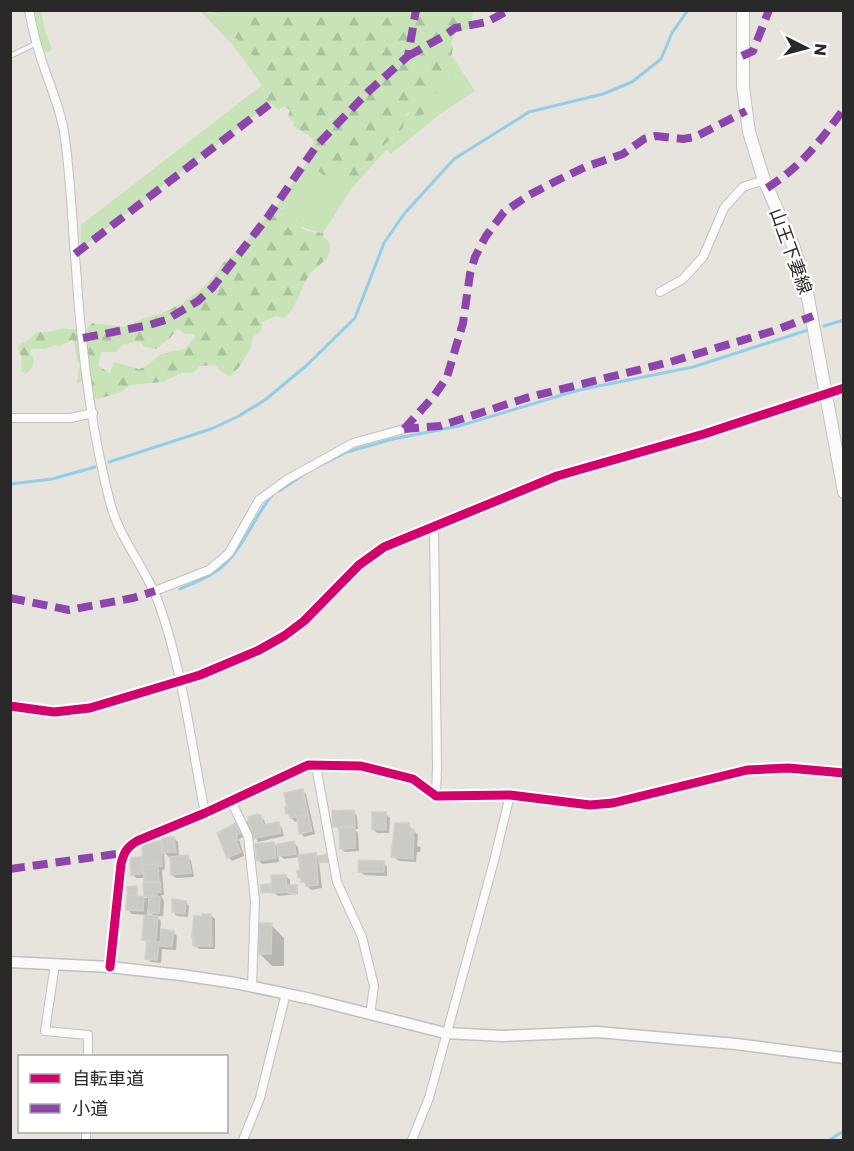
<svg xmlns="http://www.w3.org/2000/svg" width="854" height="1151" viewBox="0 0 854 1151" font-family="Poppins,'Noto Sans JP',sans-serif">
<defs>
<pattern id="forest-firs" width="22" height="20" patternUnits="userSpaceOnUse" patternTransform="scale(1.5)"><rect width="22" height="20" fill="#c7e3b7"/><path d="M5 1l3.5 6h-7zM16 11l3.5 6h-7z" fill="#abc39d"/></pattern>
</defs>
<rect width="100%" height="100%" fill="#e7e4de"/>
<path fill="#c7e3b7" d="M33,11H41L45,31L52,49L49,52H45L39,39Z
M200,11L228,17L231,33L270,74L264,99L270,104L80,249L81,225L262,85L232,44Z
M451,54L475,91L440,114L391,154L386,150L351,189L323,233C298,228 301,226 284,208H275L310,157L312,162L362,170L371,162L384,145L393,138L404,117L426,104L430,97L439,91L454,63Z"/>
<path fill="url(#forest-firs)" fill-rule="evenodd" d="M206,11H473L470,29L456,32L451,43L453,48L451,57L457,67C450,92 429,88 424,114L418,117L408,113L404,117L403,128L384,145L371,162L362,169L359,176C331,184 321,180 308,154L313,144V138L293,126L294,122L288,117L290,110L284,106L279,110L264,99C264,89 268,84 270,74L231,33L228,17Z
M275,208L290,209L300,219L301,228L308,231L323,233L324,238L329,242C330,247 331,251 328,256C323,264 313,268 308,277C299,291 297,307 284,318L276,316L262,322V330C260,332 257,334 254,336C251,339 252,345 250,349C243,361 242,366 230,376L222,372L215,365L200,366L193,373H181L163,382L130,385L121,392L98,399L92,396L85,379L78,384L77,382L79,368L84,366L83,360L79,362L77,360L74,341L71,340L59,347L55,345L44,349H31L30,352L34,361L32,368L26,374L21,371L22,357L18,350V345L30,339L37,332H48L64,328L85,331L92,323L128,327C145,316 147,318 165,312C173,309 175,305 183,304L185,300C202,291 213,279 224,262C227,259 232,257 235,254C247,241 259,227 268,213ZM178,328L184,334H194L195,337L185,349L161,354L145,367L139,369L114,362L110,373L98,366L101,352H116L122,345L140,341L144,347L156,349L171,337Z"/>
<path fill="#0003" fill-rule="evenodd" d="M302,790L306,794L315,834L304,837L301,833L299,821L295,822L288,814Z
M353,812L357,816L358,829H354L358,833L359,851L345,852L341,848L340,830L335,826Z
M386,814L390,818L389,833H377L373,829Z
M260,816L264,820L266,826L278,824L282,828L284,836L258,842L246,822Z
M236,825L243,837L239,839L244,856L232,861L228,857Z
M408,825L418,835L417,846L421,847L420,852H417L416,862L399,861L393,856Z
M174,838L178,842L179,858L187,857L191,861L194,877L176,878L172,875V856L169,857L164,852L165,869L162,870L164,895H161L164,902L163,916H156L161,921L160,931L173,932L177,936L176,950L162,949L161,963L151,962L147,958L148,944L144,939L146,915L132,914L128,910L132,897L129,895L136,888L138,898H148L145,895V878H136L132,874L141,859L144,862L160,842L164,846ZM147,909L155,917H147Z
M273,843L279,849L294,843L298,847L299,857L315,855L318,858L328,856L330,862L322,863L319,861L322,888L311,890L299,877L302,871L300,857L284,859L278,854L279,862L262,864L258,860Z
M383,863L387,867V876L364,875L360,871Z
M286,876L290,880V886L298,888V894L278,896L271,890L272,893L263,892L270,886L274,890Z
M186,902L189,906L188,917L177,916L173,912Z
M211,915L215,919V949H199L195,945Z
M271,925L284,938V966H272L259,953Z"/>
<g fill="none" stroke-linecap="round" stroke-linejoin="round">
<path stroke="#92cee8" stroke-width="3" d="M824,326L844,320
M109,462L211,429L237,417L265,400L307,365L355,318L384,243L404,214L454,159L529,112L603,94L632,82L661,59L672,33L688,10
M317,467L347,452L393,439L459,426L579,390L693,367L808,330
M10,484L52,479L95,467
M279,491L303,475
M180,589C193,583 210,578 222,567C244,547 254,517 273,494
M829,1140L844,1131"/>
</g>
<path fill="#cccac5" stroke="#d2cfca" stroke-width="1.5" d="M303,789L308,814L290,818L289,814H286L285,807H287L284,793Z
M354,810L355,826L333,827L332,811Z
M372,812H386V830L372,829Z
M257,814L261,815L263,825L279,822L281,833L252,839L248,817Z
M308,814L312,831L299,834L297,817Z
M236,823L240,833L236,835L238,840L236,841L241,852L227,858L217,833Z
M395,823H409L410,829H414L413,859L391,857Z
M355,827V848L340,849L339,828Z
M174,837L176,852L163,853L162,838Z
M151,841H161L162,866H158V864L143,865L142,844L151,843Z
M294,841L296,854L278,856L277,844Z
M274,842L276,858L257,861L255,844Z
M316,853L318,885L306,886L305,882H301V878H298L297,871L300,870L298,855Z
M328,854L330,860L319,863L318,856Z
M188,855L191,873L171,875L170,857Z
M141,857L142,874L131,875L130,858Z
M359,860L384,861V872H358Z
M158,864L159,881L144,882L143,865Z
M271,875H286L287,892L272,893Z
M160,882L161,892H157V895L144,896L143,883Z
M270,884L271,892L261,893V885Z
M288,885H297V894L288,893Z
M137,886V895H128L127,887Z
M127,895L144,897L143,911L126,910Z
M149,896L160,897L159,913H148Z
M172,899L186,901L185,914L172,912Z
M202,914H211L212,946H193V937H192L194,916H202Z
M144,915L158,916L156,941L142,940Z
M258,923H272L271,954H258Z
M161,929L174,931L172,947L160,946Z
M147,941L159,942L157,960L145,959Z"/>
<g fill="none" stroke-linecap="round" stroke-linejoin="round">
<g stroke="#c1c0c0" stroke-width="6">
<path id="service" d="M10,56L35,44"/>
</g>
<g stroke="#c1c0c0" stroke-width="10">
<path id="minor" d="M29,10C33,33 39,54 47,76C54,95 61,113 64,132C71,177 72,223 76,268C81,346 91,431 111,506C121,541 147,570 159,604C183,671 191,744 205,813
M660,292L683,279L703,257L724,208L743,187L764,180
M10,418H71L93,413
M434,526L437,767L436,796
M155,591L209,570L229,553L259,500L288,479L353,443L404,429
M10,706L54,712L90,708L200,675L259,650L284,636L304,621L359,565L384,547L557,476L704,434L844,388
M316,766L337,882L362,937L374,986L370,1015
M231,801L248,836L255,901L252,986
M55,964L45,1031L88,1035V1056
M110,967L121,864C124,852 127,847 137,841L205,813L308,765L361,766L413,779L436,796L510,795L590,805L613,803L747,770L788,768L844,773
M86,1140V1132
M243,1140L260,1098L286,993
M412,1140L429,1098L494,861L510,795"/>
</g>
<g stroke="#c1c0c0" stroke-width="13">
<path id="tertiary" d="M10,962L110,967L181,975L235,983L311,999L445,1033L503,1036L597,1032L736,1044L844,1058"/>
</g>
<g stroke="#c1c0c0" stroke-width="14">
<path id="secondary" d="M743,10V87L749,132L764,180L794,248L806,287L844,492"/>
</g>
<use href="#service" stroke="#fbfbfa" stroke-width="4"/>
<use href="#minor" stroke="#fbfbfa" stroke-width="8"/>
<use href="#tertiary" stroke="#fbfbfa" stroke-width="10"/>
<use href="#secondary" stroke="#fbfbfa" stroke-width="12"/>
<path stroke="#8e44ad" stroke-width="8" stroke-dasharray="15 8" stroke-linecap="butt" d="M408,56L444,36L455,28L487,22L509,10
M742,56L753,51L769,10
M767,188C802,166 820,141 844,109
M75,254L270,104
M83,338L149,325L166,320L198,301L213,287L267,218L317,145L369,91L408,56L416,10
M404,429L434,396L447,377L463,323L470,274L475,257L486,236L504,212L529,195L560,179L585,167L623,154L644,139L656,136L683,139L695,137L746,111
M404,429L440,426L526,398L670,362L773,331L813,316
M10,598L69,610L133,598L155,591
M10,869L123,853"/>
<g stroke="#fff" stroke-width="13">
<path id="cycleway" d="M10,706L54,712L90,708L200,675L259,650L284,636L304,621L359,565L384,547L557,476L704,434L844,388
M110,967L121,864C124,852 127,847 137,841L205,813L308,765L361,766L413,779L436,796L510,795L590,805L613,803L747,770L788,768L844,773"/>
</g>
<use href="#cycleway" stroke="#d6006c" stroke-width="9"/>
</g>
<g text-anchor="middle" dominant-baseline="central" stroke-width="4.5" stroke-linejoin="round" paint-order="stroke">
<g font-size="18" fill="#292929" stroke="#fff">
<text transform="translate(791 251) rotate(70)">山王下妻線</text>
</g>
</g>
<rect width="854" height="1151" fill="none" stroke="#292929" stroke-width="24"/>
<rect x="18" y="1055" width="210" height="78" fill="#ffffff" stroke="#a9a9a9" stroke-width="1.5"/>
<rect x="30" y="1074" width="30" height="9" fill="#d6006c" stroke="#a9a9a9" stroke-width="1.5"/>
<text x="72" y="1085" font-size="18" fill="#292929">自転車道</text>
<rect x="30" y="1104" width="30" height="9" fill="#8e44ad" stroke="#a9a9a9" stroke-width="1.5"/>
<text x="72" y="1115" font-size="18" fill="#292929">小道</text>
<g transform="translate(806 48) rotate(96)" stroke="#ffffff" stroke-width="4.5" paint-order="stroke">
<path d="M0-4.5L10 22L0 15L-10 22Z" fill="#292929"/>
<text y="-9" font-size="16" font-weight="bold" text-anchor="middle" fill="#292929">N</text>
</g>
</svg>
